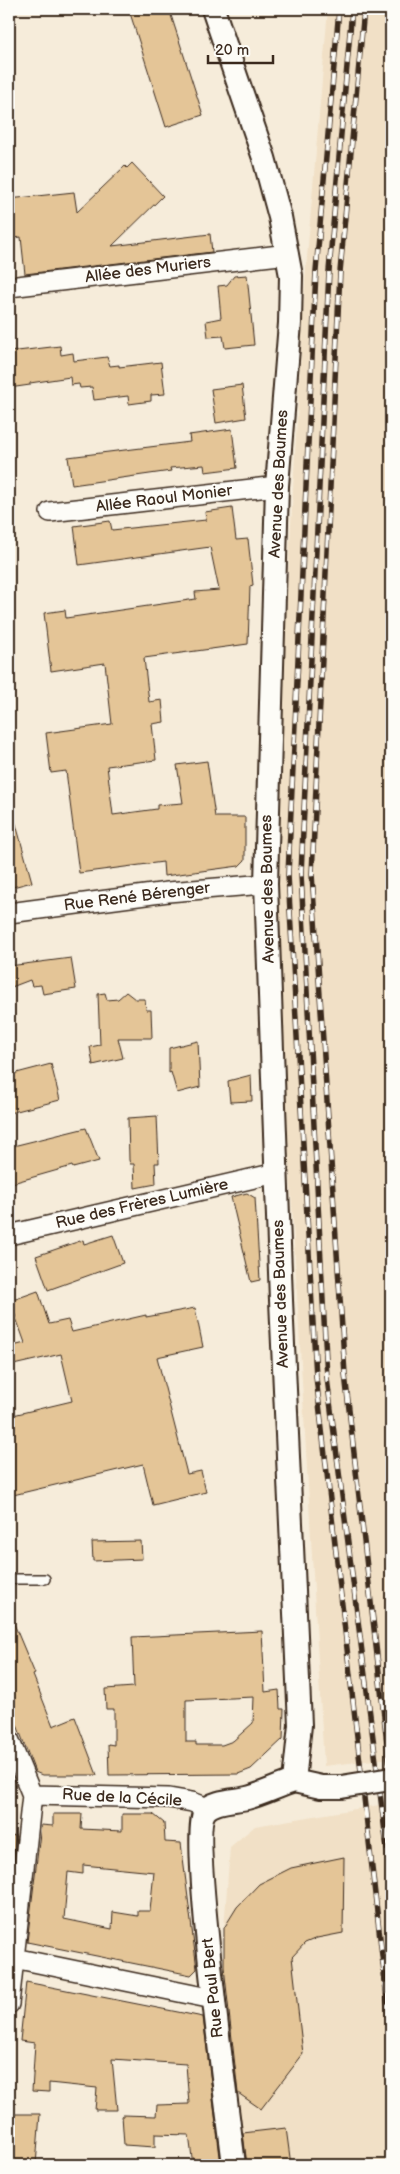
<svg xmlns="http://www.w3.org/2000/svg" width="400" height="2174" viewBox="0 0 400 2174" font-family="'Balsamiq Sans',sans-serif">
<rect width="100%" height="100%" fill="#f6ecda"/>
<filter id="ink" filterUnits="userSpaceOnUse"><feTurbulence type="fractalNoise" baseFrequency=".02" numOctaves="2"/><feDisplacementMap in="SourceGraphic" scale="10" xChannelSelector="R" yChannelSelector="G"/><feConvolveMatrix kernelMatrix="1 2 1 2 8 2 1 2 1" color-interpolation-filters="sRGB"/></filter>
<g filter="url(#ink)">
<path fill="#f1e0c6" d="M328,9H391V1758L324,1766L272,856L305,281Z
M391,1803V2165H246L225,1998L224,1929L230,1847L255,1826Z"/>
<path fill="#e4c597" stroke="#3b2a1e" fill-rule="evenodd" d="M142,9H169L203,115L166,127L130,13Z
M132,163L163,196L112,246L210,234L212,252L25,274L21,237L9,239V199L74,192L77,212L125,166L127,168Z
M247,275L254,345L225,348L223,336L208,337L206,321L221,318L218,286L227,285L234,276Z
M60,346L61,355L73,353L74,361L107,357L110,366L119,365V367L161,362L165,394L151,395V401L129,404L128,396L94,400L92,387L80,388L79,384L71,385L70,377L30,383V385L9,388V352Z
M242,385L246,418L216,423L211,389Z
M232,429L237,468L205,472L204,465L170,468L171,471L72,485L68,457L190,442L189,435Z
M232,508L236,540L248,539L253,585L250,586L248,644L144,658L149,702L162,700L164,722L152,724L156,760L107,766L113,815L157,809V805L183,803L177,765L207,761L215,817H245V860L239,866L164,876L163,862L79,873L66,771L51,773L46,733L112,724L105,663L51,671L44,613L65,610L66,618L196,599L195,592L219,590L210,547L79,565L74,526L110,521L112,530L206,520L205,512Z
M14,817L32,882L9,888V818Z
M71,958L76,989L43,994L41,985L32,986L30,980L9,988V966Z
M126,992L135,999H145L146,1010H151L152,1038H118L123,1058L93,1065L90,1047L100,1045L98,994L105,993L107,1000L118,999Z
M198,1041L200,1087L177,1093L171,1072L169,1073V1048Z
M51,1064L60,1100L9,1113V1075Z
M251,1075L252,1101L230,1102L228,1081Z
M157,1116L159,1163H155L156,1184L135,1188L134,1164H130L129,1160L128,1118Z
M86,1128L99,1161L73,1168L72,1166L9,1184V1147Z
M247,1193L255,1198L260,1280L251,1282L231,1197Z
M113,1235L123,1263L48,1290L36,1256L83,1240L84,1244Z
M38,1291L49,1324L68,1320L72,1332L146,1315V1317L195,1308L203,1347L157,1357L187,1474L201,1471L206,1492L153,1505L143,1464L9,1496V1416L72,1401L61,1354L9,1366V1347L25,1343L10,1301Z
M141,1541L142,1559L93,1561L92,1542Z
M9,1612L35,1674L33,1675L53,1726L75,1717L97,1775H42L35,1772L9,1704Z
M262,1631L265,1692L279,1690L280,1709H284L283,1739L251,1769L238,1774L109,1775L108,1744L114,1745V1709H106L105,1689L134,1687L132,1637ZM254,1697L253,1723L233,1741L222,1745H196V1742H186V1700Z
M53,1814H82L81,1829L122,1831V1814H153L164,1823L165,1842L181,1843L197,1969L191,1975L27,1942L41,1825L53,1826ZM83,1865L154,1872L150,1911H138V1916L113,1912L112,1929L64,1919L68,1872L83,1874Z
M9,1835L16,1836L9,1903Z
M344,1857L343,1933L317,1938L305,1943L292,1957L303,2054L261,2109L238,2093L224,1967V1928L237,1907L259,1884L291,1868Z
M26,1982L203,2017L221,2165H193L189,2135L155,2134V2147L124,2145L122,2115L156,2116L157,2105L189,2104L186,2064L112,2059L117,2110H95L97,2088L49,2083V2092L32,2091L35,2043L20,2041Z
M14,2114H40L36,2165H9Z
M286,2128L291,2165H247L243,2133Z"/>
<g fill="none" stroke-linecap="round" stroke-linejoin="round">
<g stroke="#3b2a1e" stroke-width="12">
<path id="service" d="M9,1579H45"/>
</g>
<g stroke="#3b2a1e" stroke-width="22">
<path id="minor" d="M9,287L288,254
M50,512L277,486
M9,913L168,892L266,884
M9,1235L276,1173
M9,1739L32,1795L9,2004
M32,1795L169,1798L192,1802L200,1805L205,1810
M9,1957L213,1999"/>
</g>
<g stroke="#3b2a1e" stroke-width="26">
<path id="tertiary" d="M213,9L264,158L280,217L291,276L290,323L277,486L266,884L281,1300L300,1725L294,1781
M294,1781L321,1787H341
M234,2165C229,2121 189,1832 205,1811C214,1800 235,1801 247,1798C263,1794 278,1786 294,1781"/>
</g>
<use href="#service" stroke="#fdfcf7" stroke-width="9"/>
<use href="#minor" stroke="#fdfcf7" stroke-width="19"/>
<use href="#tertiary" stroke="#fdfcf7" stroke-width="22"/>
<g stroke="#3b2a1e" stroke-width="5.5">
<path id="rail" d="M339,9L316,271L288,875L316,1377L388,2008L391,2059
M352,9L329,271L301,874L327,1378L391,1879
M364,9L340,272L312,874L345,1374L391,1778"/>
</g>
<use href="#rail" stroke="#fdfcf7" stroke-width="4" stroke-dasharray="11" stroke-linecap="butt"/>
<g stroke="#3b2a1e" stroke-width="26" stroke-linecap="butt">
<path id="tertiary-bridge" d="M341,1787L391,1779"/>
</g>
<use href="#tertiary-bridge" stroke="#fdfcf7" stroke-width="22"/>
</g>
</g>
<g text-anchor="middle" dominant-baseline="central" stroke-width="4" stroke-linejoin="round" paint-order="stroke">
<g font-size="16" fill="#3b2a1e" stroke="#fdfcf7">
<text transform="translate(148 270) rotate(-7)">Allée des Muriers</text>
<text transform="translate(279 484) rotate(-87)">Avenue des Baumes</text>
<text transform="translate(164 499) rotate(-7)">Allée Raoul Monier</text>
<text transform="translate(268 889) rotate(-91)">Avenue des Baumes</text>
<text transform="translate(137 897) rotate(-7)">Rue René Bérenger</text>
<text transform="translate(142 1204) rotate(-13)">Rue des Frères Lumière</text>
<text transform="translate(281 1294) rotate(-92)">Avenue des Baumes</text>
<text transform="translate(122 1798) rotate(3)">Rue de la Cécile</text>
<text transform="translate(213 1988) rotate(-96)">Rue Paul Bert</text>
</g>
</g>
<rect width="400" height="2174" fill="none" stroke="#fdfcf7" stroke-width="30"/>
<rect x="15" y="15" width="370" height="2144" fill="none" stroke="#3b2a1e" stroke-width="2" filter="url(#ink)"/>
<path d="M208 55v8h65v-8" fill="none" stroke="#3b2a1e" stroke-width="2.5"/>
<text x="215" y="55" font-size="15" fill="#3b2a1e" stroke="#fdfcf7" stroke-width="4" paint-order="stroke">20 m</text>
</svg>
